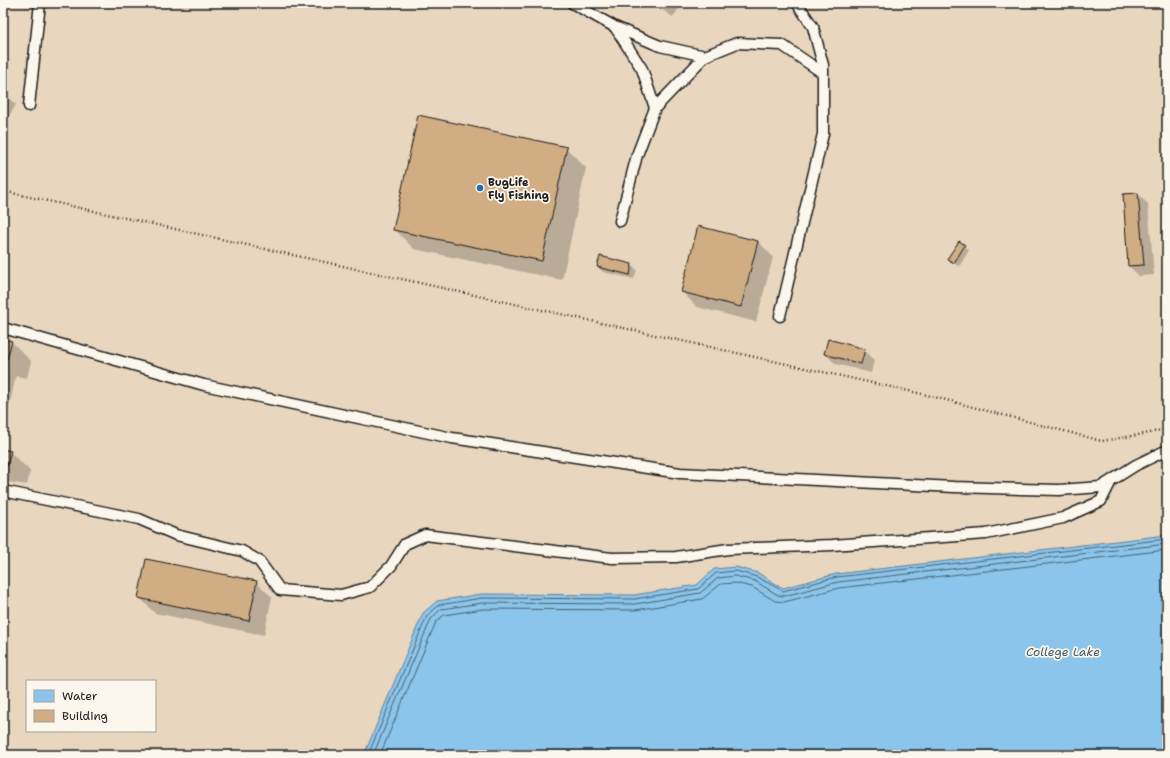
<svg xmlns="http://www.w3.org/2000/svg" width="1170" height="758" viewBox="0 0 1170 758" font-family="'Shantell Sans',sans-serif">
<rect width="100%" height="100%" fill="#f2e8d7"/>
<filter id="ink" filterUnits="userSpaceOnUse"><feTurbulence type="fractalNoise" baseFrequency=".025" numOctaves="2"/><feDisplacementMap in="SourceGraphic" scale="8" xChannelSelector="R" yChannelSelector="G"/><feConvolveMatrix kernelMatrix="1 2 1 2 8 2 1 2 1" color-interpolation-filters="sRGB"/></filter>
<g filter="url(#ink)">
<path fill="#e8d6be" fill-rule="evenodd" d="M3,3H1167V535L836,574L782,588L758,573L736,567L714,569L697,585L634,595L482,594L437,601L423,613L364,755H3ZM27,681H155V731H27Z"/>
<path fill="#8cc5eb" stroke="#5f8198" d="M1167,535V755H364L423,613L437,601L482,594L634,595L697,585L714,569L736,567L758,573L783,588L836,574Z"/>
<path fill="#0003" d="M652,3H683L673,17Z
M3,92L16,105L4,124L3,123Z
M566,148L586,168L562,280L414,249L394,229Z
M1138,194L1148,204L1154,275L1139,276L1129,266L1124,195Z
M699,227L758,241L773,257L756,322L697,307L682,292Z
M959,242L969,250L959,267L949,259Z
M600,257L632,265L637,270L634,279L603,272L598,267Z
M3,340L11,341L31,361L27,378L16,376L3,434Z
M864,350L874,360L871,373L836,364L825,354Z
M3,450L10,452L30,471L27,485L3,481Z
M256,582L272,597L264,635L155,613L140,598Z"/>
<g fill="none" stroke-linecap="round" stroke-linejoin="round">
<path stroke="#49606f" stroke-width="1" d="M368,755L427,616L439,605L482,598L634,599L698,589L716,573L736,571L757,577L783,591L837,577L1167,539
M373,755L431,619L441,609L482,603L635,604L700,593L718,578L735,576L755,581L778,595L784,596L838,582L1167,544
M380,755L436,622L444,615L483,609L635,610L702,599L721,584L735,583L752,587L775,601L784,602L839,588L1167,550"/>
</g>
<path fill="#d0ad82" stroke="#1c1c1c" d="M418,115L567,147L542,261L393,230Z
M1138,193L1144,265L1128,266L1123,194Z
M698,226L758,241L741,307L681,292Z
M959,241L965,245L954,263L947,259Z
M600,256L632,264L630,275L597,267Z
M3,339L12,341L7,359L3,358Z
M828,339L865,349L861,364L824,354Z
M3,449L11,451L7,466L3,465Z
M146,559L257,581L249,621L138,598Z"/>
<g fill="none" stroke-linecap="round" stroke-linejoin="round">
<g stroke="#1c1c1c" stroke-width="13">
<path id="lane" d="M572,3L615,27L642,69L655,108L637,155L620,221
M615,27L660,46L705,56L737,43L782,45L823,73
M29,106L40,3
M655,108L705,56
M780,316L823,134V65L813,27L797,3
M3,328L204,385L452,438L680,473L954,487L1059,490L1101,487L1136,465L1167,450
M3,491L139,519L176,535L242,551L259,561L280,590L341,595L370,587L391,566L405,544L425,535L612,558L676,557L728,549L832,545L986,534L1063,518L1101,501L1111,481"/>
</g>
<path stroke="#1c1c1c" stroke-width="2.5" stroke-dasharray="1 3" stroke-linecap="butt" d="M3,191L927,395L1102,441L1150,433L1167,428"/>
<use href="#lane" stroke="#fbf7ec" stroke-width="10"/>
</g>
</g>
<circle fill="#1f6fb2" stroke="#fbf7ec" stroke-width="1.5" cx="480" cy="188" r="4"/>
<g text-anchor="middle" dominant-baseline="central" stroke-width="3.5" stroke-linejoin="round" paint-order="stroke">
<g font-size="11" font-weight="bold" fill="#1c1c1c" stroke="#fbf7ec" text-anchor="start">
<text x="488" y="182">BugLife<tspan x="488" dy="13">Fly Fishing</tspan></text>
</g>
<g font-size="12" font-style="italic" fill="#435764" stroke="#fbf7ec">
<text x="1063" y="652">College Lake</text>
</g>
</g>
<rect width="1170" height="758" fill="none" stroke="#fbf7ec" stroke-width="16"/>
<rect x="8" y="8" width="1154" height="742" fill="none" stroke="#1c1c1c" stroke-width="1.5" filter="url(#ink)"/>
<rect x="26" y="680" width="130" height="52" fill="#fbf7ec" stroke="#a29f99"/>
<rect x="34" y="690" width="20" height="12" fill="#8cc5eb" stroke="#a29f99"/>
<text x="62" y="700" font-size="12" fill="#1c1c1c">Water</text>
<rect x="34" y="710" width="20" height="12" fill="#d0ad82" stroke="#a29f99"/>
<text x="62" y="720" font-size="12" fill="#1c1c1c">Building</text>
</svg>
